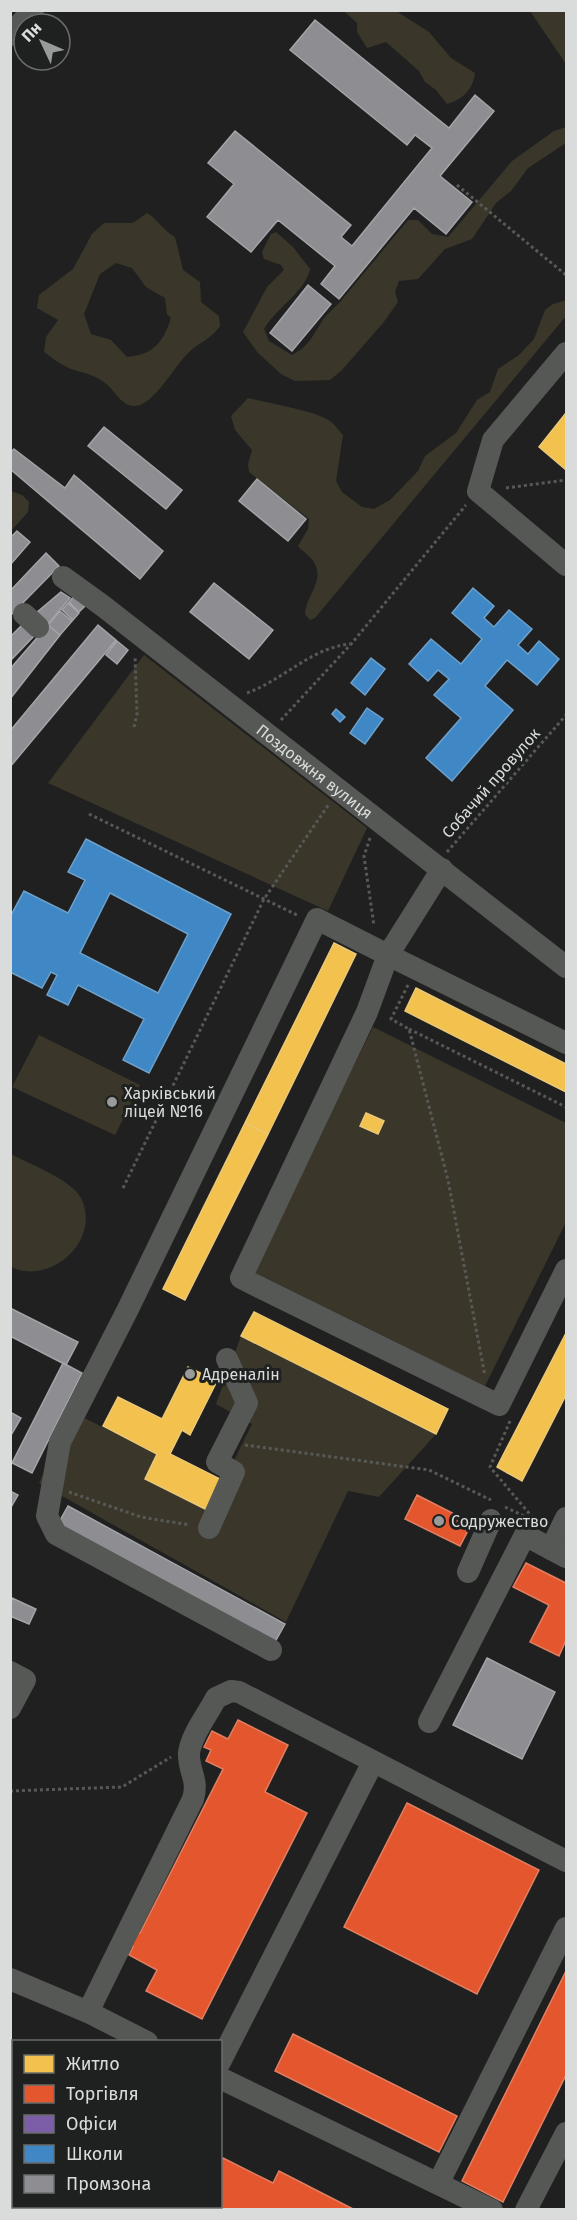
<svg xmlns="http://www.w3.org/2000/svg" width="577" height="2220" viewBox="0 0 577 2220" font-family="'Fira Sans',sans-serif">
<rect width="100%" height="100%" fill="#202020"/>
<path fill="#3a372a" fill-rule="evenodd" d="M344,11H396L429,32L451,58L475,73C473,90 463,99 447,104L436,90L425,82L419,71L386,42L367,48L357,32V23Z
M530,11H566V64Z
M566,127V143L528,168L511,191L496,203L472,239L445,249L418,279L399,281L395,292L398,302L383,323L342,370L330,380L295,381L281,374L258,353L243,332L267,287L284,270L281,265L264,259L262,252L271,234L276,232L293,247L310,269C305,292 276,308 264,329L269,341L292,355L302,349L311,339L324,318L340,302L408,220H418L432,234L448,237L512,161L554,131Z
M147,213C159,220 161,229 175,237L183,270L200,282L201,302L219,316L220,326C211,339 200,342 189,352C175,365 153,407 134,406C121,406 115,390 105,383C88,370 78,374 63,365C57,362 50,356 44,352L46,337L58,320L37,308L39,295L73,269L92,234L104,223H133ZM116,263L132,268L146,287L165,298L167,314L171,318C163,343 154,354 127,357L111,340L91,334L84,314L100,274Z
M566,300V316L315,618L310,620L305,614C306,596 324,582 315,564C312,557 303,552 298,546L308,529L309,519L249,472L248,464L252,450L235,430L231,416L248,398C268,403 317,411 330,421C335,425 339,431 343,435L336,481L342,492L362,507L374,509L390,500L418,471L425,456L456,433L477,400L490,392L498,369L519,355L534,339L545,310L553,304Z
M11,491L22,495L29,502L28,512L11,531Z
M144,655L367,828L328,911L48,783Z
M373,1027L566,1123V1222L485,1386L252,1271Z
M39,1035L140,1085L115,1135L12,1087Z
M11,1154C29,1164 72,1180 81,1198C102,1241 50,1286 11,1267Z
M241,1336L436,1434L379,1497L348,1491L286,1622L39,1483L72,1412L157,1454L145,1479L209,1511L252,1424L216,1404Z"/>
<path fill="#f2c14e" stroke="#ebc978" stroke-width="1.5" d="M566,413V467L565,469L539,447Z
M334,943L356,954L268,1134L245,1123Z
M416,988L566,1064V1092L405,1011Z
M366,1113L384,1121L378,1134L360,1126Z
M245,1123L268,1134L185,1300L163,1289Z
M254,1312L448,1409L436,1434L241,1336Z
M566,1333V1395L522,1481L497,1467Z
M188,1367L217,1381L190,1435L182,1430L170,1454L224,1481L209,1511L145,1479L157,1454L103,1426L118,1397L162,1419Z"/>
<path fill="#e4572e" stroke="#e17f62" stroke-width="1.5" d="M417,1495L472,1523L460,1546L405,1519Z
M526,1563L566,1583V1640L559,1656L530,1642L549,1605L513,1587Z
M238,1720L288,1745L265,1792L307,1813L202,2019L146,1991L157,1970L129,1955L133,1947L125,1944L132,1930L140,1933L223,1769L206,1761L211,1750L204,1747L212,1731L228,1739Z
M407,1803L539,1870L477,1994L344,1927Z
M566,1971V2075L503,2202L462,2181Z
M293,2034L457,2116L439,2152L275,2071Z
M223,2158L273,2183L279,2171L355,2210H197L198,2206H220V2162Z"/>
<path fill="#7b5ea7" stroke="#9884b7" stroke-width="1.5" d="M10,2047L14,2048V2141L10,2147Z
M53,2206H105L104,2210H52Z"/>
<path fill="#3f88c5" stroke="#6ea1cc" stroke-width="1.5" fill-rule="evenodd" d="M473,588L494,606L484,618L494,627L509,610L532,629L518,645L528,654L539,641L559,659L537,685L507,660L485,686L513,710L452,781L426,758L461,718L434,695L449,679L438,670L428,681L409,664L431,639L461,664L482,639L452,613Z
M371,658L385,669L365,695L351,683Z
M367,708L383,719L365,744L350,733Z
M336,709L345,717L340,722L332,714Z
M86,839L231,914L149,1073L123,1060L144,1019L78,985L68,1005L47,995L57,975L51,972L42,988L10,972V917L24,891L68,913L85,880L68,872ZM110,893L188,934L158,993L80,953Z"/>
<path fill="#8d8d92" stroke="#a4a5a8" stroke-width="1.5" d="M315,20L449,128L475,95L494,111L440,176L472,202L446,234L414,208L339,299L321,284L335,266L278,220L251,252L207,217L234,184L208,163L235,131L351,225L341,237L352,246L432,148L415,135L407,145L290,50Z
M308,285L331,304L292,351L270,333Z
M104,427L182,490L166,509L88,446Z
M14,449L65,488L74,475L163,551L140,579L10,469V453Z
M257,479L306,519L288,541L239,501Z
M17,531L30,542L10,565V538Z
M46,553L59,566L10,616V591Z
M214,583L273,630L249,659L190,612Z
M61,592L70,598L48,624L36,613Z
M75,595L86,605L79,612L69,602Z
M68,603L79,613L73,620L62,610Z
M60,611L72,621L60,635L48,625Z
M22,625L34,636L12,659L10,637Z
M48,625L60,635L10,699V669Z
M98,625L116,640L10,767V731Z
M117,641L128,650L117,664L106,655Z
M10,1308L78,1342L66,1365L10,1336Z
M63,1363L82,1373L32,1473L12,1463Z
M10,1412L21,1418L10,1437Z
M10,1491L18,1495L10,1509Z
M68,1506L285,1624L275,1642L58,1524Z
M12,1598L36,1609L29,1624L10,1616Z
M487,1658L555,1692L522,1759L453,1725Z"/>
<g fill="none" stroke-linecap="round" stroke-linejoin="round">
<path stroke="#585957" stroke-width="3" stroke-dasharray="3 3" stroke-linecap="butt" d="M457,185L566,275
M506,488L566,480
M247,693C283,680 311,648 350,644
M281,720L352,643L466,505
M134,727L137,714L135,656
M89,814L297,915
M370,838L364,856L374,926
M447,852L566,715
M408,985L391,1019L409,1029L448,1180L485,1376
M409,1029L566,1107
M123,1188L264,899L329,804
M510,1421L490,1467L533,1518
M245,1445L429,1470L491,1500
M69,1492L141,1517L190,1525
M505,1507L524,1516
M10,1791L122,1787L171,1757"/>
<g stroke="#565855" stroke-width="22">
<path d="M10,35L33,10"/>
<path d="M566,353L493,440L478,491L566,565"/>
<path id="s1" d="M63,577L103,606L566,967"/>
<path d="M24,614L38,627"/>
<path d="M566,1043L388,955L367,1012L241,1278L499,1405L566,1270"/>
<path d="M209,1528L234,1472L217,1462L247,1403L227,1359"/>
<path d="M551,1549L566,1518"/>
<path d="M468,1572L491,1520"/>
<path d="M271,1650L56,1534L47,1516L60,1442L128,1309L317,919L388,955L442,869"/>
<path d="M10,1672L25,1680L10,1708"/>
<path d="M429,1722L525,1535L566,1557"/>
<path d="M10,1979L88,2012L147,2042"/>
<path d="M88,2012L193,1799C199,1779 188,1771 189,1753C191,1735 208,1714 216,1698L231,1691L239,1692L566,1861"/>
<path d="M220,2062L373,1762"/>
<path d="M220,2078L492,2210"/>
<path d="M439,2182L566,1928"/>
<path d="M144,2210L145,2206"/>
<path d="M526,2210L566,2133"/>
</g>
</g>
<g fill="#999a9a" stroke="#1f2120" stroke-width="2">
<circle cx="112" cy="1102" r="6"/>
<circle cx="190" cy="1374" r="6"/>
<circle cx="439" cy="1521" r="6"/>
</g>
<g text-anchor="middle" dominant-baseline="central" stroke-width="6" stroke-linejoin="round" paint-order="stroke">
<g font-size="16" fill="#dadcdb" stroke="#1f2120">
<text stroke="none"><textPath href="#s1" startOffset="318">Поздовжня вулиця</textPath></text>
<text transform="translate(491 783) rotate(-49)">Собачий провулок</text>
</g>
<g font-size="16" fill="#dadcdb" stroke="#1f2120" text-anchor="start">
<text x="124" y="1093">Харківський<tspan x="124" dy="18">ліцей №16</tspan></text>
<text x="202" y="1374">Адреналін</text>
<text x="451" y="1521">Содружество</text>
</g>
</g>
<rect width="577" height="2220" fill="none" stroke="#dadcdb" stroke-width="24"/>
<rect x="12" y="2040" width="210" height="168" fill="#1f2120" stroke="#6a6c6b" stroke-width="1.5"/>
<rect x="24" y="2055" width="30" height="18" fill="#f2c14e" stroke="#6a6c6b" stroke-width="1.5"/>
<text x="66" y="2070" font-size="18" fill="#dadcdb">Житло</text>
<rect x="24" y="2085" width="30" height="18" fill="#e4572e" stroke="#6a6c6b" stroke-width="1.5"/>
<text x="66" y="2100" font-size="18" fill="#dadcdb">Торгівля</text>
<rect x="24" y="2115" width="30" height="18" fill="#7b5ea7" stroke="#6a6c6b" stroke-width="1.5"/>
<text x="66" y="2130" font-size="18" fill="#dadcdb">Офіси</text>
<rect x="24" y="2145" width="30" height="18" fill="#3f88c5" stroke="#6a6c6b" stroke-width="1.5"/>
<text x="66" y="2160" font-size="18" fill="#dadcdb">Школи</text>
<rect x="24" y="2175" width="30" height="18" fill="#8d8d92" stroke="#6a6c6b" stroke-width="1.5"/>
<text x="66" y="2190" font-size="18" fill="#dadcdb">Промзона</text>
<g transform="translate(42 42) rotate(314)"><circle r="28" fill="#1f2120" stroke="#6a6c6b" stroke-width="1.5"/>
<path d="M0-4.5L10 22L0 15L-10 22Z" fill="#999a9a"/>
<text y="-9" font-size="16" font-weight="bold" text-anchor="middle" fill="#dadcdb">Пн</text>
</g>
</svg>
